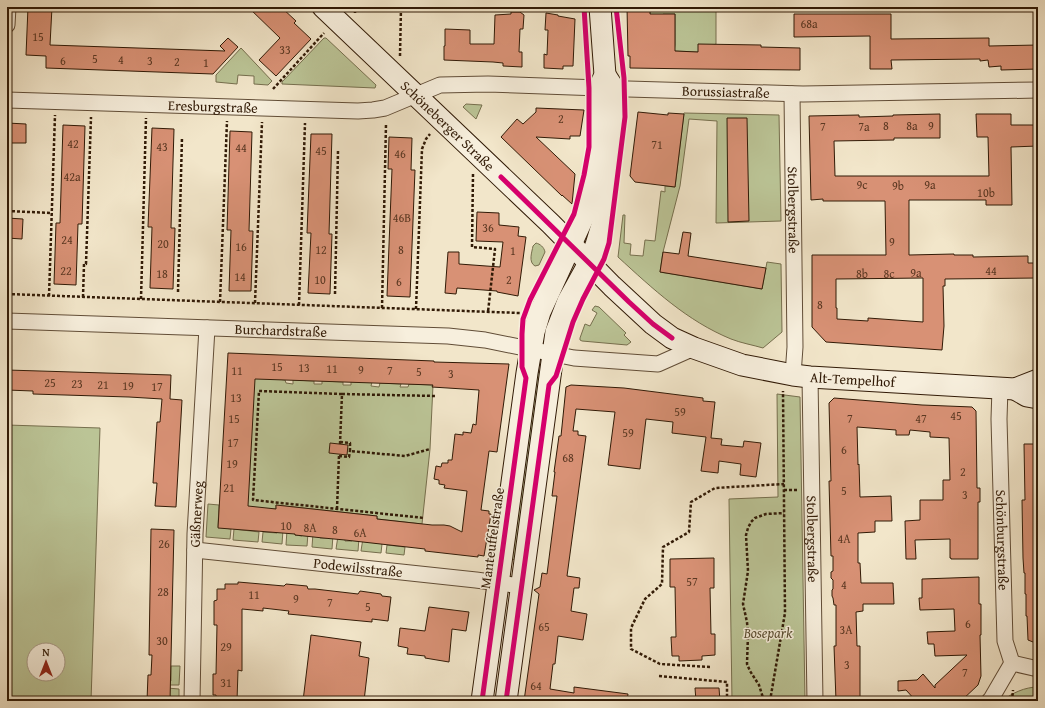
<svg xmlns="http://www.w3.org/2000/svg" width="1045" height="708" viewBox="0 0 1045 708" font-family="'Gentium Book Plus',serif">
<rect width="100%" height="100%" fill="#f2e6ca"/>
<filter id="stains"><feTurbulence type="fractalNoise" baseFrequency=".005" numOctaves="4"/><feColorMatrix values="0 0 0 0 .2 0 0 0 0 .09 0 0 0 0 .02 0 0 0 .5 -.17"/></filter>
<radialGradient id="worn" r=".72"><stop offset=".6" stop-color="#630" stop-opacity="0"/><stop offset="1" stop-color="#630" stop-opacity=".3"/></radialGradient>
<path fill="#bbc496" stroke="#766f4e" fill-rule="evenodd" d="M650,7H716V44L698,52L674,51L675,45V14H663L650,43Z
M324,38H326L376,85L375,88L282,84V82Z
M241,48L272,81L268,85L254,84V76L238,75L237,84L216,82V75Z
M466,104L482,105L476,119L463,107Z
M684,113L779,115L781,221L716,223L717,121L689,119L680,186L663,252L660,272L762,289L767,262L781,264L782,332L763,348C753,345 741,343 731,339C687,321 653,289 618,257L623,215H625L624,243L631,244L630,255L643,256L645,240L655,241L661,191L665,192V186L675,187Z
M536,243C540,244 544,247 545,252L539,265L535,266C528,262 532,252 533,246Z
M595,306L599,307L626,333L624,335L631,342L627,345L582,341L580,340V338L585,324L590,326L597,313L592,310Z
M535,372L542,373L516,560L510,559Z
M248,375L285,380L286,383L293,384V380L314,381V384H322V381L343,382V385H351V382H372L371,386L379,387L380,383L401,384L400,387H408L409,384L433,385L430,449L422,524L377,519V516L276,505V509H241Z
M777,394L800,397L805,701H732L729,499L778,497Z
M7,425L100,428L91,701H7ZM34,650H58V674H34Z
M208,504L219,505L218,527L231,529L230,539L206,537Z
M234,529L259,532L258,542L233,540Z
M278,529L283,530L282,544L262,542L263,532L277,533Z
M287,530L295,531V535L302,536L303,532L308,533L307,546L286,545Z
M313,533L320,534V538H327L328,535H333L332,549L312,547Z
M338,536L345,537V541H352L353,537L359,538L358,551L336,549Z
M363,538L382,544L381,553L361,551Z
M387,545L405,547L404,555L386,553Z
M171,666H180L179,685H167L171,681Z
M1038,687V701H1002C1012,693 1025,687 1038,687Z
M167,688L179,689V701H170V695H167Z"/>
<path fill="#d89175" stroke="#311a06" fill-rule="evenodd" d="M28,7H52L50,45L225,51L220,46L228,38L238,47L213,74L46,68V56L26,55Z
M248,7H281L296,21L294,23L311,39L276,76L259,60L280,38Z
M627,7H650V14H675V51L698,52V44L761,45V47L800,48V70L698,69L630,68V56H628Z
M511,12H520L524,15L523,29H520L519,52H522V67L503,66V63L493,62L444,60V46H445V29L470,30V44H494L495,15L511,14Z
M546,13L558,15V16L575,19L573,66H563V69L544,68V54L547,55L548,30H545Z
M794,14H891V39L989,38V46L1038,45V69L1001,70V66L989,67L988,60L980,61V59L891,60L892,69H870V36L794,37Z
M536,108L584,110L580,136H570V139L536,137L575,174L572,204L562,195V196L501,137L517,119L523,124L536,112Z
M638,112L668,115V113L684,114L675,187L635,182L630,176Z
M940,114V138H894V140L834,141L835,176H989L988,137H977L976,114H1011V125H1038V146L1011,147L1012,205H986V200H909V255L954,254V255H973V257L1028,256V263H1034V264H1038V278L945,279V286H943L944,326L942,350L826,342L812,327V255H886L885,201H823V199L811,200L809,116L859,115V117L893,116V115ZM923,278V322L868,318V321L837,319V308H836V279Z
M727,118H747L749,221L728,222Z
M7,123L26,124V143H7Z
M63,125L85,126L82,224H78L76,285L54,284L56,223H60Z
M152,128L174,129L171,228H175L173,289L150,288L152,227H148Z
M230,131L252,132L249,231H253L251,291H229L231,230H227Z
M311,134H332L329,234H332L330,294L308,293L311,233H307Z
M389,137L412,138L411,170H415L410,297L387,296L392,169H388Z
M477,212L499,213V225L519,227L518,236L526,237L518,296L497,292V291L457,288L456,294L445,293L448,252H459V264L500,267L503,242L476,241Z
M7,218L23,219L22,239L7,238Z
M683,232L691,233L688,256L766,268L762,289L660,272L663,252L679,254Z
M228,353L434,361V362L509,364L497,452L489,451L481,510L489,511V514H491L484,556L478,555V557L425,551V549L345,540L323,538L295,535V534L218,528ZM255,379L433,385L432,387L479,390L476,425L473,424L471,433L463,432V435L455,434L452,460H448V463H442L441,467L436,466L434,479L439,480V484L445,485L444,488L467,491L462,532L450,526L444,525H432L377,519V516L276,505V509L248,506Z
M7,370L171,375L170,399L182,400L176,507L155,506L157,483H153L157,422H160L162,399L129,397L33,394V391L7,390Z
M571,385L624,388L703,398V401L715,402L711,438L722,439L721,445L743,447L744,441L761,443L756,477L740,475L741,464L719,461L718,473L701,471L706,437L672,433L673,422L646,419L640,469L608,465L615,412L576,409L573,431H578V435L586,436L567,576L580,578L579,588H574L571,611L587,614L583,640L558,636L555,664H553L550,689L574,693V687L628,694L627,701H524L539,594L534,590L540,587L542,573L547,574L557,496H552L555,472H554L559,436H561L566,387Z
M834,398L922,405L972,407L976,411L977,488H980V502H978V559H951V558H950V539L915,540L916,559H906L905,521L920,520V500H943V480H950L949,438L930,437V432L910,430L909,435H896V430L857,427L858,465L859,464L860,497L891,496L892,521H875V532L858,533V563H860L861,583H893L894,604H863V611L856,612L857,646H860V701H836L834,646H836V605H834L833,598L832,596V590L833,589V580L831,578V572L833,571V556H831L829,481H831L829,403Z
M330,443L348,445L347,455L329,453Z
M1024,444H1038V644L1028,640L1027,616H1026V594H1025V573H1024L1023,558L1022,500H1025Z
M151,529L174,530L170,701H147L148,675H151L152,655H149Z
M714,558V588H710L711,634H715V655L702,656V660L679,661V656H672L671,637H676L675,587H670V559Z
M979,577V604H981V635H980L981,676L978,685L961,701H916L906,690L898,691V681L917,680L923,674L935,688V685L967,655L935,656L934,644H928L927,632L955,631L954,609L920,610L919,598H922V579Z
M238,582L284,586L286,584L307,586L308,589H315L358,594L360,591L381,594L382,596L391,597L388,621L372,619V622L288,614L289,611L263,608V611L242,609V671L238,670L237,701H216V695H213V674H216L217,625H214V601L217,600V589H225V584H238Z
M429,607L469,612L466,631L452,629L449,662L425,658V656L407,654L408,648L398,646L400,628L425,631Z
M311,635L361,642L359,656L369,658L364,701H303Z
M695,688H719L720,701H696Z"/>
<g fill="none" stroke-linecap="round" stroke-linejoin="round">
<g stroke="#614d37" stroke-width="17">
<g id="street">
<path d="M7,25L8,7"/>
<path id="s1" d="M792,94L795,347L793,375"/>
<path id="s2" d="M7,100L358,111L373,110L385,108L440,85L488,84L628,89L803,94L1038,90"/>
<path id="s3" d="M7,321L448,336L485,340L574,358L658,364L694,348"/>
<path id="s4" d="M810,377L815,701"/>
<path id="s5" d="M1000,388L999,419L1005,641L1012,663"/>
<path id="s6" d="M195,550L476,580L521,586"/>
<path d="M1012,663L1038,669"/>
<path id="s7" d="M192,701L195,534L207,328"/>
<path d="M989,701L991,699L1012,663"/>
</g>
</g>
<g stroke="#311a06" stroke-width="23">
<g id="secondary">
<path id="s8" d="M323,7L551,224L612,286L653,324L672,338L694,348L742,365L793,375L810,377L1015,389L1038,380"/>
<path d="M1015,389L1027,396L1038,398"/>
<path d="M482,701L527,373L534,332L540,312L584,216L591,192L594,175L599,134V88L605,75L600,7"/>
<path d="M506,701L556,332L568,301L589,263L596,245L603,222L614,134L615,106L614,89L605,75"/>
</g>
</g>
<path stroke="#311a06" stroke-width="2.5" stroke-dasharray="3 2" stroke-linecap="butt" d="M355,13V7
M400,56L401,7
M273,89L324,33
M473,174L472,247L495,249L488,312
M7,211L52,213
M178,292L182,137
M7,294L520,313
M335,294L338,151
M49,296L55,115
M83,297L84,264H86L91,117
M141,299L146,118
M220,302L227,121
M255,303L262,122
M299,305L305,123
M382,308L386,124
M416,309L422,149L426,139L430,134
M342,394L259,391L253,500L424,518
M340,442L350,443V451L405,456L430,449
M340,444L342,394L436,396
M339,456L349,457L350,451
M784,490H799
M337,509L339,455
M710,667L660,664L631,649V628L645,599L662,584L663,547L689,532L691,502L715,488L784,484
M659,676L727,682V701
M764,701L759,685L750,671L747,664L748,634L747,622L743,604L748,571L746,535L748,528L751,522L755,518L766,514L784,513
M770,701L785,613L783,391
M1012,701L1013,690"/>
<use href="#street" stroke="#f7efdd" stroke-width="15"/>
<use href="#secondary" stroke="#f7efdd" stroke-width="21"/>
<g stroke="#f7efdd" stroke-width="8">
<path id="cycleway" d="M501,177L629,302L653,324L672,338
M482,701L526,378L522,367V334L523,319L530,300L574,214L584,175L589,147V88L584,7
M506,701L549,385L556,376L573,322L583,299L604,259L609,243L625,117L624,78L616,7"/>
</g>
<use href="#cycleway" stroke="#d6006c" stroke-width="5"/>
</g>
<g text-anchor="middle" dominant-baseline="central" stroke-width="3" stroke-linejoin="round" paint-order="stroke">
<g font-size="12" fill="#5b3822">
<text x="809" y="23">68a</text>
<text x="38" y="36">15</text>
<text x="285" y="49">33</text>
<text x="95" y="58">5</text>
<text x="121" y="59">4</text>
<text x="63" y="60">6</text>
<text x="150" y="60">3</text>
<text x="177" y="61">2</text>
<text x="206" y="62">1</text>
<text x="561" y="118">2</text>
<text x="886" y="125">8</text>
<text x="912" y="125">8a</text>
<text x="931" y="125">9</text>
<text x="823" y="126">7</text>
<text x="864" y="126">7a</text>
<text x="73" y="143">42</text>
<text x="657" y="144">71</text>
<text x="162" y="146">43</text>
<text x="241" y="147">44</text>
<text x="321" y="150">45</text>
<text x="400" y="153">46</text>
<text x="72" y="176">42a</text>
<text x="862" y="184">9c</text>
<text x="930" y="184">9a</text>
<text x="898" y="185">9b</text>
<text x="986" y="192">10b</text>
<text x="402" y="217">46B</text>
<text x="488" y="227">36</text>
<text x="67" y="239">24</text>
<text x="892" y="241">9</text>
<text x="163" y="243">20</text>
<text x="241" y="246">16</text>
<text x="321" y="249">12</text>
<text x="401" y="249">8</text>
<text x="513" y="250">1</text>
<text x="66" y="270">22</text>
<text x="991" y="270">44</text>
<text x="916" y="272">9a</text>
<text x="162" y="273">18</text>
<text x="862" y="273">8b</text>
<text x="889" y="273">8c</text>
<text x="240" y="276">14</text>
<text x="320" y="279">10</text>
<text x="509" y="279">2</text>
<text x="399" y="281">6</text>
<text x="820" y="304">8</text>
<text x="277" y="366">15</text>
<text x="304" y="367">13</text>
<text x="332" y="368">11</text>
<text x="361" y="369">9</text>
<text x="237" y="370">11</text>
<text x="390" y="370">7</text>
<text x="419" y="371">5</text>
<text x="451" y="373">3</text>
<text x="50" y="382">25</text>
<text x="77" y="383">23</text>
<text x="103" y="384">21</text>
<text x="128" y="385">19</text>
<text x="157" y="386">17</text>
<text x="236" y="397">13</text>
<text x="680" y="411">59</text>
<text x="956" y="415">45</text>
<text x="234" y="418">15</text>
<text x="850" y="418">7</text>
<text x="921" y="418">47</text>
<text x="628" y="432">59</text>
<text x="233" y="442">17</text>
<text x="844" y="449">6</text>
<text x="568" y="457">68</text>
<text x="232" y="463">19</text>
<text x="963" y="471">2</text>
<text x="229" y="487">21</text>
<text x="844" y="490">5</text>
<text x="965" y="494">3</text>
<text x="286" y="525">10</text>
<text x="310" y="527">8A</text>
<text x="335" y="529">8</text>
<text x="360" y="532">6A</text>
<text x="844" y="538">4A</text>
<text x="164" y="543">26</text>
<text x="692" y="581">57</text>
<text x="844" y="584">4</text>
<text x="163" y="591">28</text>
<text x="254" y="594">11</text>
<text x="296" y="598">9</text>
<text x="330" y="602">7</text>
<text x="368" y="606">5</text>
<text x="968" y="623">6</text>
<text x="544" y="626">65</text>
<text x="846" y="629">3A</text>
<text x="162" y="640">30</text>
<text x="226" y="646">29</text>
<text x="847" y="664">3</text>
<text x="965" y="672">7</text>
<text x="226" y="682">31</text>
<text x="536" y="685">64</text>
</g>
<g font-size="14" fill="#311a06" stroke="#f7efdd">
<text stroke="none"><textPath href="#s2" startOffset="724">Borussiastraße</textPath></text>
<text stroke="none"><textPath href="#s2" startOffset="206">Eresburgstraße</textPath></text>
<text stroke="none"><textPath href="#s8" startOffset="172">Schöneberger Straße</textPath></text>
<text stroke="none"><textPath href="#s1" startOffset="116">Stolbergstraße</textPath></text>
<text stroke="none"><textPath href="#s3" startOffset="274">Burchardstraße</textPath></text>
<text stroke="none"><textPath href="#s8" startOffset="668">Alt-Tempelhof</textPath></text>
<text stroke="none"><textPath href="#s7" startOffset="187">Gäßnerweg</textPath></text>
<text transform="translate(492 538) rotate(-82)">Manteuffelstraße</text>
<text stroke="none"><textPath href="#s4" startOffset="162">Stolbergstraße</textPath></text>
<text stroke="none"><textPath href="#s5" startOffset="152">Schönburgstraße</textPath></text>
<text stroke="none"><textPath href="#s6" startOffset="164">Podewilsstraße</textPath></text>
</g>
<g font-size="14" font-style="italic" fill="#5a4d31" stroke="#f7efdd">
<text x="768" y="633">Bosepark</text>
</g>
</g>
<rect width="1045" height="708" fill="none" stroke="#f2e6ca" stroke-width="24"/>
<rect x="8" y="8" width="1029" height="692" fill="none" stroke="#311a06" stroke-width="2"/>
<rect x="12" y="12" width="1021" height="684" fill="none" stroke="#311a06"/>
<g transform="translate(46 662)"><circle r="19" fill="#f7efdd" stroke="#a89a87"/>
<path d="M0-3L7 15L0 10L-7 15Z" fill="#8f2418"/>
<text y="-6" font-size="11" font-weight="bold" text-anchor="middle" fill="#311a06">N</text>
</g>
<rect width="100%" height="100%" filter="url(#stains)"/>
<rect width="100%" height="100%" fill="url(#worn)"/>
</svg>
